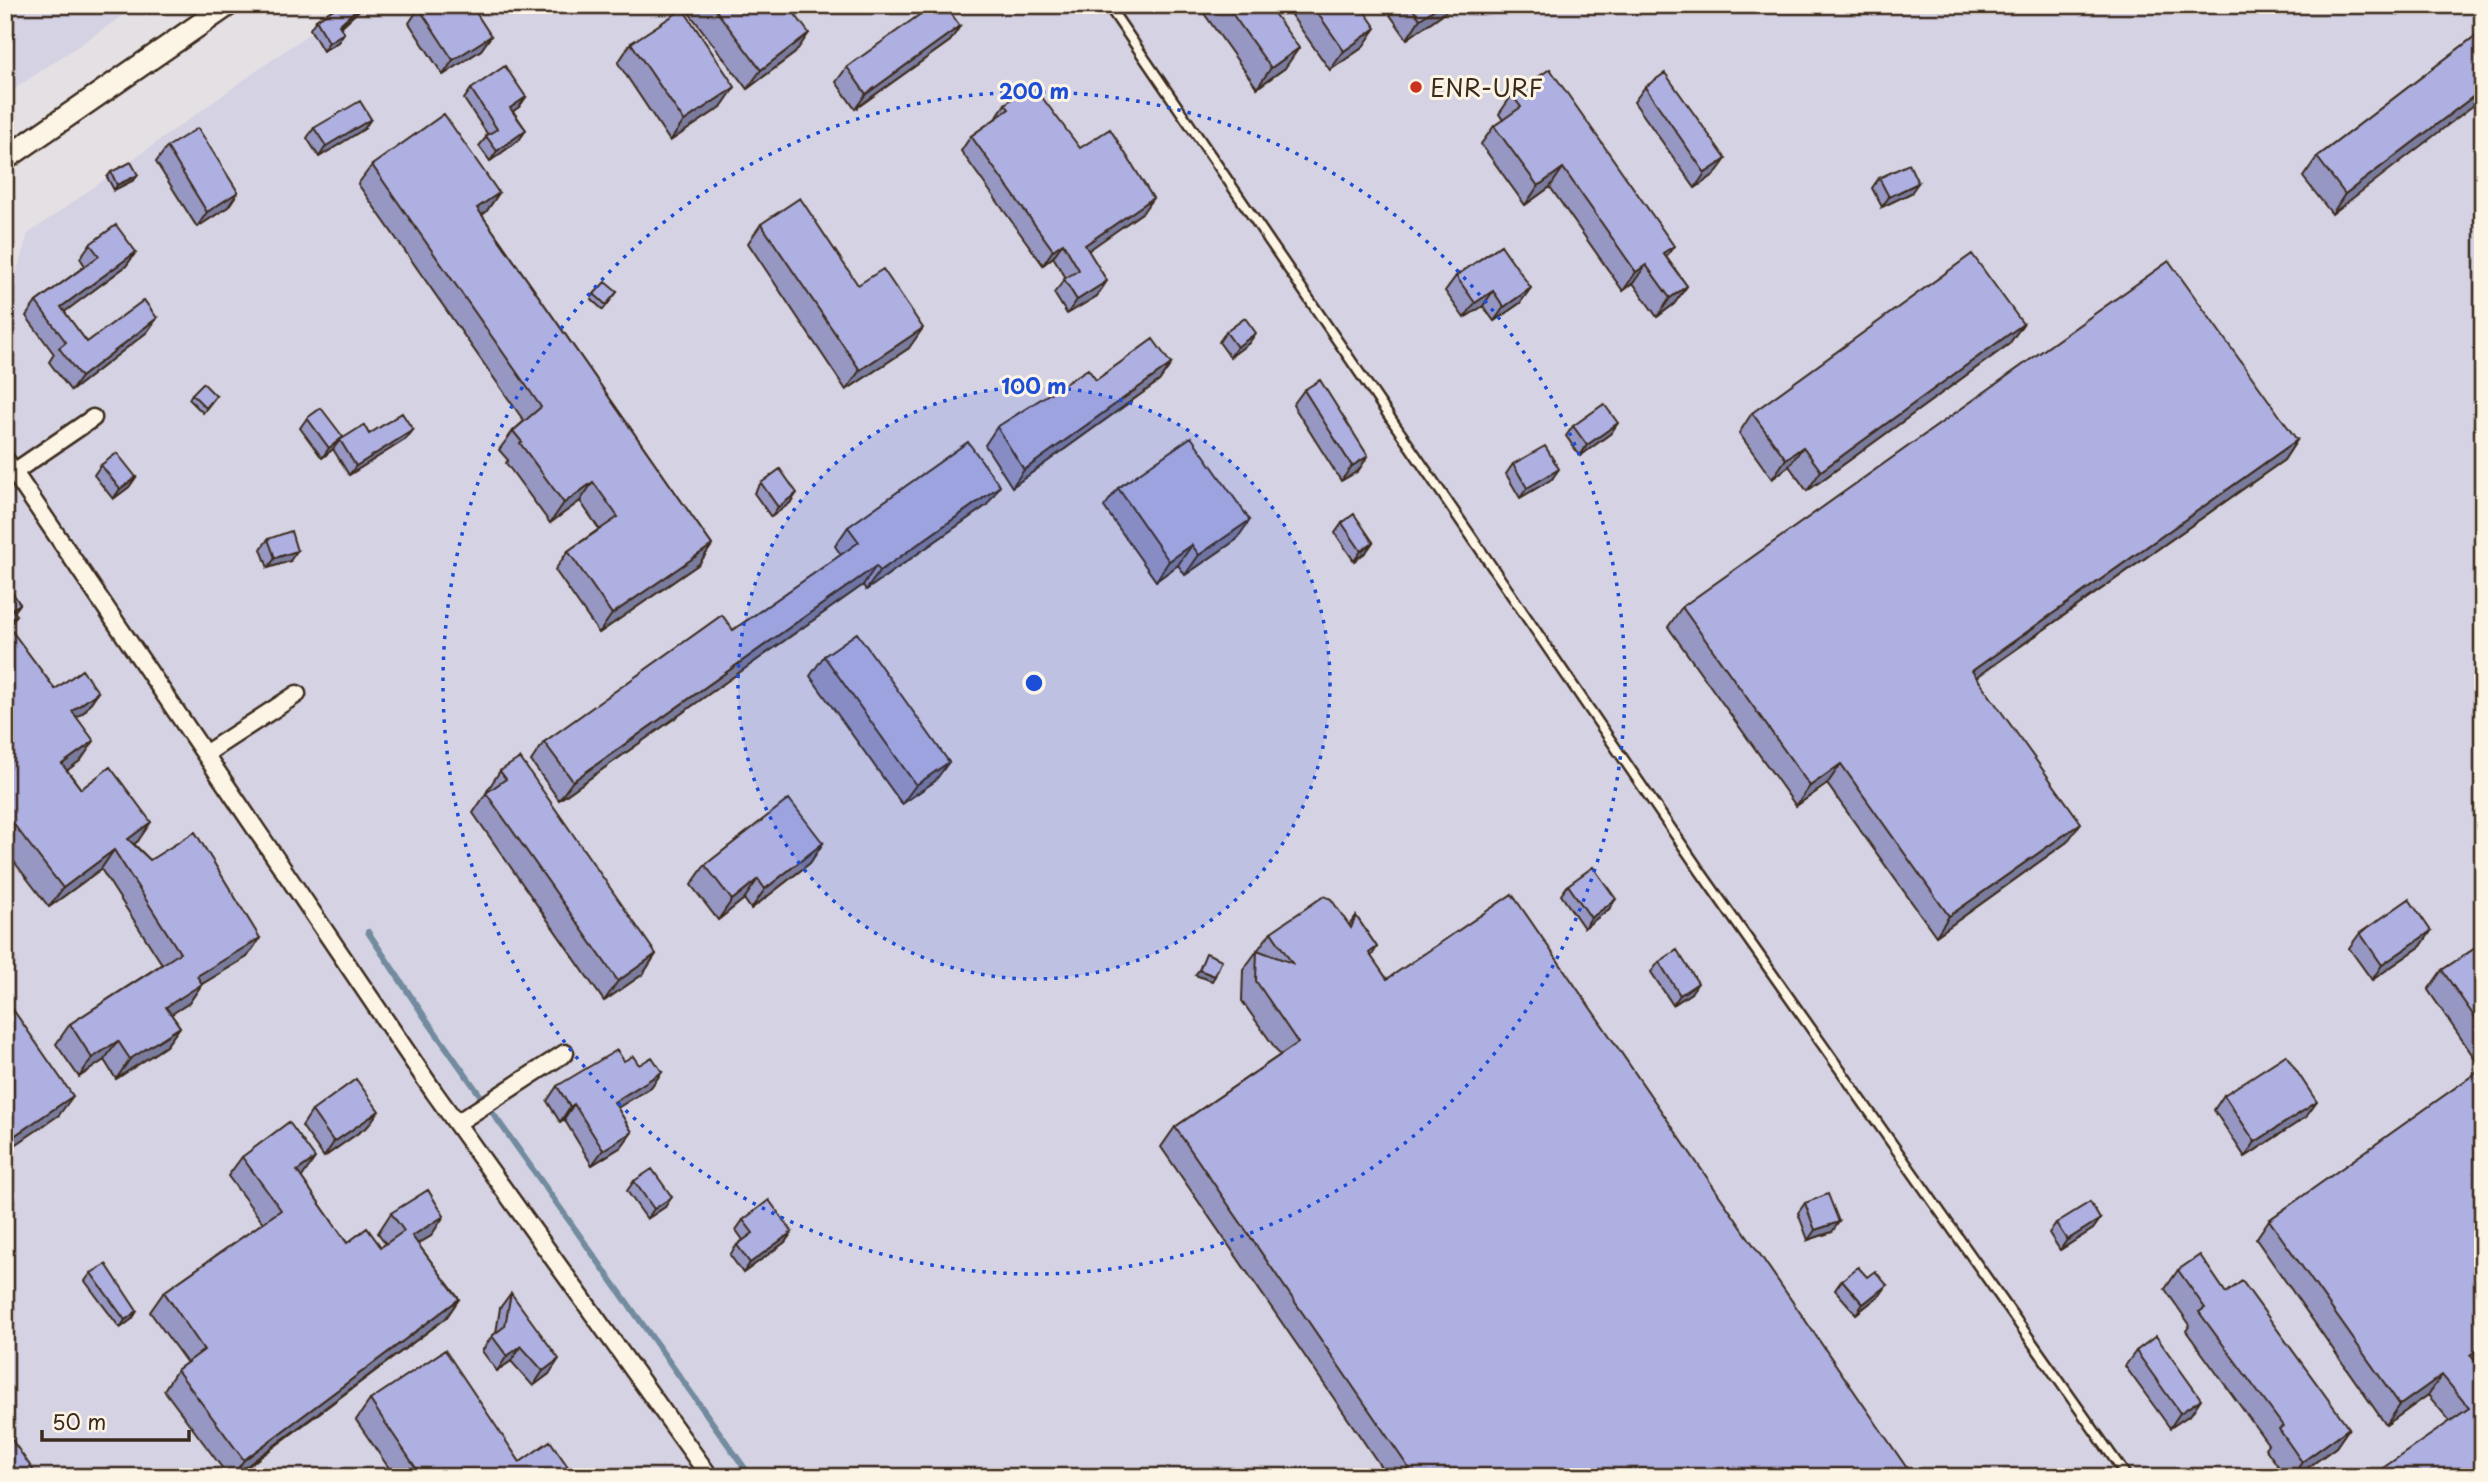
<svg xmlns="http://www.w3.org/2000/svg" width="2488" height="1482" viewBox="0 0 2488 1482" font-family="'Playpen Sans',sans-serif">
<rect width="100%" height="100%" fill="#e5e0e4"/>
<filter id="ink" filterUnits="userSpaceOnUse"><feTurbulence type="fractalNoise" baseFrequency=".0143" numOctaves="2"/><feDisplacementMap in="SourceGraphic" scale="14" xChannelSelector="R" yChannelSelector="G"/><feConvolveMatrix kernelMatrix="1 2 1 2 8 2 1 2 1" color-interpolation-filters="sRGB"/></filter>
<g filter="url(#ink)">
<path fill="#d4d2e3" d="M5,5H139L5,95Z
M349,5H2483V1477H5V310L28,234Z"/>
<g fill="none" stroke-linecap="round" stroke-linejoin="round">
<path stroke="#728b9e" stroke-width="6" d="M368,932L426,1019L751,1477"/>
<g stroke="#3b2a1e" stroke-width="13">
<path id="lane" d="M1108,5L1700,871L2127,1477"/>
</g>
<g stroke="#3b2a1e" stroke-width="21">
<path id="street" d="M5,459L434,1092L710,1477
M14,472L93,418
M205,754L297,694
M457,1123L565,1053"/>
</g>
<g stroke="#3b2a1e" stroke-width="26">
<path id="secondary" d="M5,159L228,5"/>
</g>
<use href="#lane" stroke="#fcf5e5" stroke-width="8"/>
<use href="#street" stroke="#fcf5e5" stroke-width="16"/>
<use href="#secondary" stroke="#fcf5e5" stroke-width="21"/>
</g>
<path fill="#9697c2" stroke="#3b2a1e" stroke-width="2" d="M329,5H365L341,27L344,33L338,42L323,51L310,29L316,20L332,10L328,6Z
M697,5H788L795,53L747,89L690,14Z
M1198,5H1268L1285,68L1257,88Z
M1284,5H1360L1362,48L1330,70Z
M1383,5H1455L1407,39Z
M419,8L491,36L481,50L443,75L409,23Z
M960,26L950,41L855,109L836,82L847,67Z
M2483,30L2332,214L2303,177L2317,157Z
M631,43L721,107L670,141L618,63Z
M1645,87L1715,174L1695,188L1634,102Z
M471,89L526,97L519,107L513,111L526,130L519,140L490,161L479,146L488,135L464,99Z
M1512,95L1666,257L1687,286L1674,304L1657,317L1633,283L1623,291L1550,187L1525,205L1481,144L1494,126L1503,120L1499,114Z
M1005,104L1080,148L1143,212L1088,250L1097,296L1067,314L1054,293L1066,278L1053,257L1043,265L961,151L971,136L995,119Z
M314,128L364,129L319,157L307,138Z
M167,147L238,192L228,207L197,227L156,162Z
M372,165L499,193L486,212L482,215L712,545L699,564L599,633L555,570L568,551L599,529L580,501L550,523L506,463L508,460L499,450L513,431L524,421L358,184Z
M111,172L138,175L134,180L114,190L107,177Z
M1879,178L1911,193L1882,207L1872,188Z
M761,224L858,285L909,348L846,390L748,243Z
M90,244L136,252L126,266L64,312L87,342L157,318L147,332L71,391L49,362L54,354L26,316L36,302L85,266L80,258Z
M1501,245L1520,303L1494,321L1483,306L1464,318L1445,291L1456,276Z
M617,292L603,310L591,299L594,294Z
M2023,324L2009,344L1807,491L1789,466L1772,479L1739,433L1752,413Z
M1226,332L1249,343L1230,357L1219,342Z
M1171,364L1159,381L1012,487L985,445L997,427L1096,380Z
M1304,390L1368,456L1358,471L1341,481L1293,405Z
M192,394L216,396L203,413L189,399Z
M307,418L341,439L369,434L413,430L406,439L349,475L333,449L322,458L300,428Z
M1573,426L1611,433L1580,456L1566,436Z
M2297,440L2284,460L1977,677L2067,842L1936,936L1827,784L1796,806L1668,627L1682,607Z
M1513,464L1552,479L1520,498L1506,474Z
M101,465L136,477L129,487L113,499L94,475Z
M761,483L790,503L771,517L754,493Z
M1118,488L1236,540L1185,575L1178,565L1156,581L1104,507Z
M987,505L866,590L863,585L559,800L531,761L544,742L733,630L841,555L835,546L848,527Z
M1342,523L1373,542L1366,552L1354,561L1335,533Z
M268,539L290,561L268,568L261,549Z
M5,592L20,604L14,612L8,627L55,689L98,692L85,711L77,717L81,760L67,770L81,789L138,841L134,844L150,860L260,938L247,957L202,984L189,1003L171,1014L180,1027L166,1046L116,1079L104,1060L79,1077L56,1044L70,1024L162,964L101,869L49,907L5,850Z
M824,656L935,781L902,804L810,676Z
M500,771L656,954L643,974L604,1001L473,813L487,792V791Z
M823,843L810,863L751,909L744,899L718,920L691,885L705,865Z
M1568,885L1609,909L1584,928L1561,895Z
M1356,916L1377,947L1371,957L1387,979L1913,1477H1388L1161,1147L1175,1127L1280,1055L1242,1001L1243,970L1271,932L1349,925Z
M2431,931L2421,946L2372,980L2349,948L2360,933Z
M2483,943V1356L2475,1361L2483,1477L2450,1421L2428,1395L2386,1425L2256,1239L2269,1220L2482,1069L2428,990L2442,970Z
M1659,962L1691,993L1673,1005L1651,972Z
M624,1061L639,1065L662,1072L651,1087L617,1108L632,1132L621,1147L592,1165L564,1119L560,1122L547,1101L557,1086Z
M2224,1095L2306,1117L2245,1157L2214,1110Z
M312,1111L368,1126L324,1157L302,1126Z
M242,1157L301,1177L347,1243L381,1247L386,1244L378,1233L391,1213L431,1236L418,1244L459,1299L446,1318L234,1477H229L164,1390L177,1370L187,1363L150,1312L164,1292L263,1223L228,1176Z
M634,1181L665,1207L647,1219L627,1191Z
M1805,1203L1832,1232L1808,1240L1798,1213Z
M2100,1219L2093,1229L2060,1250L2049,1233L2056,1223Z
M743,1220L792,1232L785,1242L743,1273L730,1255L737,1245L743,1240L736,1230Z
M2178,1270L2226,1293L2349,1428L2336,1447L2295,1477H2286L2265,1448L2268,1444L2186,1331L2190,1325L2165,1289Z
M91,1273L137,1311L132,1319L120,1328L85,1281Z
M1867,1277L1887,1285L1880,1295L1856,1314L1835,1290L1842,1280Z
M511,1293L549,1374L533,1386L511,1361L497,1371L482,1351L492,1336L496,1333L500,1308Z
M2136,1351L2191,1414L2170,1428L2125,1366Z
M370,1400L520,1462L575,1477H395L356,1420Z"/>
<path fill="#7a7b9e" stroke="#3b2a1e" stroke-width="2" d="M361,5H365L333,33L339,25Z
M1440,5H1455L1407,39L1420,19Z
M960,26L950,41L855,109L866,94Z
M1376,28L1362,48L1330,70L1344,51Z
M344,33L338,42L323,51L329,42Z
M809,33L795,53L747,89L761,70Z
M491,36L481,50L443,75L453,60Z
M1299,48L1285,68L1257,88L1271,68Z
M735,87L721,107L670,141L684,121Z
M2483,89V98L2332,214L2345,194Z
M526,97L519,107L503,118L510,108Z
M371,119L364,129L319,157L326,146Z
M526,130L519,140L490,161L497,151Z
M1726,159L1715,174L1695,188L1705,173Z
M1563,168L1550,187L1525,205L1538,186Z
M138,175L134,180L114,190L117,185Z
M1918,183L1911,193L1882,207L1889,197Z
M238,192L228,207L197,227L207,212Z
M499,193L486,212L464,227L477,208Z
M1153,198L1143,212L1075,260L1085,245Z
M1063,243L1053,257L1043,265L1053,250Z
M1674,246L1661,264L1650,272L1663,253Z
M136,252L126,266L51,322L61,307Z
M1646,265L1633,283L1623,291L1636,272Z
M1107,281L1097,296L1067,314L1077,300Z
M1687,286L1674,304L1657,317L1670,298Z
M1531,288L1520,303L1494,321L1504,307Z
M1493,291L1483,306L1464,318L1475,303Z
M157,318L147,332L71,391L81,377Z
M2023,324L2009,344L1807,491L1821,471Z
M923,328L909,348L846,390L860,370Z
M1256,333L1249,343L1230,357L1237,347Z
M1171,364L1159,381L1012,487L1024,470Z
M1618,423L1611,433L1580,456L1587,445Z
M413,430L406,439L349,475L356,466Z
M340,440L333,449L322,458L329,448Z
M2297,440L2284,460L1958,690L1972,671Z
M1803,447L1789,466L1772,479L1786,459Z
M1368,456L1358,471L1341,481L1352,466Z
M1559,469L1552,479L1520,498L1527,488Z
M136,477L129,487L113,499L120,489Z
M593,482L580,501L550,523L564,503Z
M1000,486L987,505L866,590L880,571Z
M797,493L790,503L771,517L778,507Z
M1250,520L1236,540L1185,575L1199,555Z
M1373,542L1366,552L1354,561L1361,551Z
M712,545L699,564L599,633L612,614Z
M1192,545L1178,565L1156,581L1169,561Z
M297,551L290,561L268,568L275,558Z
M876,566L863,585L559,800L573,781Z
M20,604L7,622L17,615L5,632V619L12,609Z
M98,692L85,711L59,730L72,711Z
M94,741L81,760L49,784L62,764Z
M949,762L935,781L902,804L916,785Z
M1841,764L1827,784L1796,806L1810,786Z
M151,822L138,841L118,856L128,839Z
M2081,823L2067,842L1936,936L1949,916Z
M823,843L810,863L751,909L765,889Z
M114,850L101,869L49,907L63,888Z
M758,879L744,899L718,920L732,900Z
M1616,899L1609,909L1584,928L1591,918Z
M2431,931L2421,946L2372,980L2382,965Z
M260,938L247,957L202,984L189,1003L153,1026L166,1007L197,976Z
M656,954L643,974L604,1001L618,981Z
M1199,970L1215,976L1212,981L1195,975Z
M1698,983L1691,993L1673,1005L1680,995Z
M180,1027L166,1046L116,1079L130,1059Z
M118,1041L104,1060L79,1077L92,1058Z
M662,1072L651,1087L603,1117L614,1102Z
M73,1096L59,1115L5,1152V1142Z
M2317,1102L2306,1117L2245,1157L2255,1142Z
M574,1104L564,1119L560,1122L570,1107Z
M379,1111L368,1126L324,1157L334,1142Z
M632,1132L621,1147L592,1165L603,1150Z
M315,1158L302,1177L284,1191L297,1171Z
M672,1197L665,1207L647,1219L654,1209Z
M444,1216L431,1236L398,1255L412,1236Z
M2100,1219L2093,1229L2060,1250L2067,1240Z
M1839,1222L1832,1232L1808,1240L1815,1230Z
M792,1232L785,1242L743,1273L750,1263Z
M1887,1285L1880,1295L1856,1314L1863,1304Z
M459,1299L446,1318L232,1477L244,1460Z
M137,1311L132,1319L120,1328L125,1320Z
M521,1346L511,1361L497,1371L507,1356Z
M2483,1346V1356L2456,1375L2470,1355Z
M559,1359L549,1374L533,1386L543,1371Z
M2442,1375L2428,1395L2386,1425L2400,1405Z
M2201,1399L2191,1414L2170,1428L2180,1413Z
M2349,1428L2336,1447L2295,1477H2292L2302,1462Z
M2483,1469V1477H2471Z"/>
<path fill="#aeb0e1" stroke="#3b2a1e" stroke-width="2" d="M340,5H361L339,25L344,33L329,42L316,20Z
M423,5H471L491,36L453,60L419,8Z
M712,5H788L809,33L761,70Z
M933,5H945L960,26L866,94L847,67Z
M1226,5H1268L1299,48L1271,68Z
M1312,5H1360L1376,28L1344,51Z
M1410,5H1440L1420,19Z
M683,9L735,87L684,121L631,43Z
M2483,30V89L2345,194L2317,157Z
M505,66L526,97L510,108L526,130L497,151L486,136L497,129L471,89Z
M1550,69L1674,246L1663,253L1687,286L1670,298L1646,265L1636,272L1563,168L1538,186L1494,126L1521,107L1512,95Z
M1665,73L1726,159L1705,173L1645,87Z
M1032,84L1080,148L1110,129L1153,198L1085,245L1107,281L1077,300L1064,279L1079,270L1063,243L1053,250L971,136L1009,109L1005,104Z
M360,101L371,119L326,146L314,128Z
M444,114L499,193L477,208L712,545L612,614L568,551L618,517L593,482L564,503L520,443L522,442L513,431L541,407L372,165Z
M198,128L238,192L207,212L167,147Z
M131,162L138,175L117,185L111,172Z
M1909,164L1918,183L1889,197L1879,178Z
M800,198L858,285L883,269L923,328L860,370L761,224Z
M116,225L136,252L61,307L87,342L144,300L157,318L81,377L59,348L66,342L36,302L99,256L90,244Z
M1501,245L1531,288L1504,307L1493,291L1475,303L1456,276Z
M1972,254L2023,324L1821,471L1803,447L1786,459L1752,413Z
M2169,261L2297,440L1972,671L2081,823L1949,916L1841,764L1810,786L1682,607Z
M605,282L617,292L606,305L594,294Z
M1245,318L1256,333L1237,347L1226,332Z
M1153,339L1171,364L1024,470L997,427L1088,369L1096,380Z
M1320,380L1368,456L1352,466L1304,390Z
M203,383L216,396L206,408L192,394Z
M1604,404L1618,423L1587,445L1573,426Z
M321,408L343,437L329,448L307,418Z
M402,413L413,430L356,466L340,440L364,425L369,434Z
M1191,437L1250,520L1199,555L1192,545L1169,561L1118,488Z
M968,442L1000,486L880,571L876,566L573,781L544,742L722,615L733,630L859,542L848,527Z
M1545,446L1559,469L1527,488L1513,464Z
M117,453L136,477L120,489L101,465Z
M780,469L797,493L778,507L761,483Z
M1354,514L1373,542L1361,551L1342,523Z
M291,531L297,551L275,558L268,539Z
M10,589L20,604L12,609L17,615L6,623L55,689L82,670L98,692L72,711L94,741L62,764L81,789L110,767L151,822L128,839L150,860L195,832L260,938L197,976L202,984L166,1007L180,1027L130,1059L118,1041L92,1058L70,1024L180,953L114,850L63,888L5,813V592Z
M857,633L949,762L916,785L824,656Z
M520,758L656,954L618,981L486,793L506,779L500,771Z
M789,799L823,843L765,889L758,879L732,900L705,865Z
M1593,867L1616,899L1591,918L1568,885Z
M1512,894L1913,1477H1415L1175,1127L1298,1043L1256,981L1257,950L1292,963L1271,932L1324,896L1331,899L1351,928L1356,916L1377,947L1369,953L1387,979Z
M2409,899L2431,931L2382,965L2360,933Z
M2483,943V1029L2442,970Z
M1677,950L1698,983L1680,995L1659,962Z
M1206,953L1222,960L1215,976L1199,970Z
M5,998L73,1096L5,1142Z
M617,1050L624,1061L633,1056L639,1065L652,1057L662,1072L614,1102L632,1132L603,1150L574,1104L570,1107L557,1086Z
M2286,1055L2317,1102L2255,1142L2224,1095Z
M2483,1068V1346L2470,1355L2483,1370V1469L2471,1477H2370L2469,1408L2442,1375L2400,1405L2269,1220Z
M356,1079L379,1111L334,1142L312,1111Z
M289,1122L315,1158L297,1171L347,1243L367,1228L381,1247L404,1231L391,1213L428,1190L444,1216L412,1236L459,1299L244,1460L177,1370L204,1350L164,1292L281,1210L242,1157Z
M652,1169L672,1197L654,1209L634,1181Z
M1828,1194L1839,1222L1815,1230L1805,1203Z
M769,1200L792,1232L750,1263L737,1245L753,1233L743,1220Z
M2090,1202L2100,1219L2067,1240L2056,1223Z
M2200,1255L2226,1293L2242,1281L2349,1428L2302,1462L2279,1429L2283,1426L2199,1312L2205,1308L2178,1270Z
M106,1264L137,1311L125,1320L91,1273Z
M1858,1267L1867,1277L1875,1271L1887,1285L1863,1304L1842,1280Z
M511,1293L559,1359L543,1371L521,1346L507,1356L492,1336L505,1326Z
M2156,1336L2201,1399L2180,1413L2136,1351Z
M445,1350L520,1462L550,1441L575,1477H422L370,1400Z
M5,1430L38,1477H5Z"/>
</g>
<circle cx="1034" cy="683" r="296" fill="#1d4ed8" fill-opacity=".12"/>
<g fill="none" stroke="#1d4ed8" stroke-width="3.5" stroke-dasharray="3.5 7">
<circle cx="1034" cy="683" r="296"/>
<circle cx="1034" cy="683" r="591"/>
</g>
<circle fill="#c8321e" stroke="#fcf5e5" stroke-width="2.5" cx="1416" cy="87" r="7"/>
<g text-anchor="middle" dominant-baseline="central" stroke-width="6" stroke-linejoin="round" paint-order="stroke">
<g font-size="24" fill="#3b2a1e" stroke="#fcf5e5" text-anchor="start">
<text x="1430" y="87">ENR-URF</text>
</g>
</g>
<circle cx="1034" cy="683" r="10" fill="#1d4ed8" stroke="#fcf5e5" stroke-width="3.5"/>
<g font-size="21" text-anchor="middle" font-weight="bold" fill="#1d4ed8" stroke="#fcf5e5" stroke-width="6" stroke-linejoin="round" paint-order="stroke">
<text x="1034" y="99">200 m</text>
<text x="1034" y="394">100 m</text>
</g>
<rect width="2488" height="1482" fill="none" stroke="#fcf5e5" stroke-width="28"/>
<rect x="14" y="14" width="2460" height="1454" fill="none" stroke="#3b2a1e" stroke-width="2.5" filter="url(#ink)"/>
<path d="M42 1430v10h147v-10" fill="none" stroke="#3b2a1e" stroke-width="3.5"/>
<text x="52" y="1430" font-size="21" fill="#3b2a1e" stroke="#fcf5e5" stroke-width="5" paint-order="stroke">50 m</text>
</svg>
